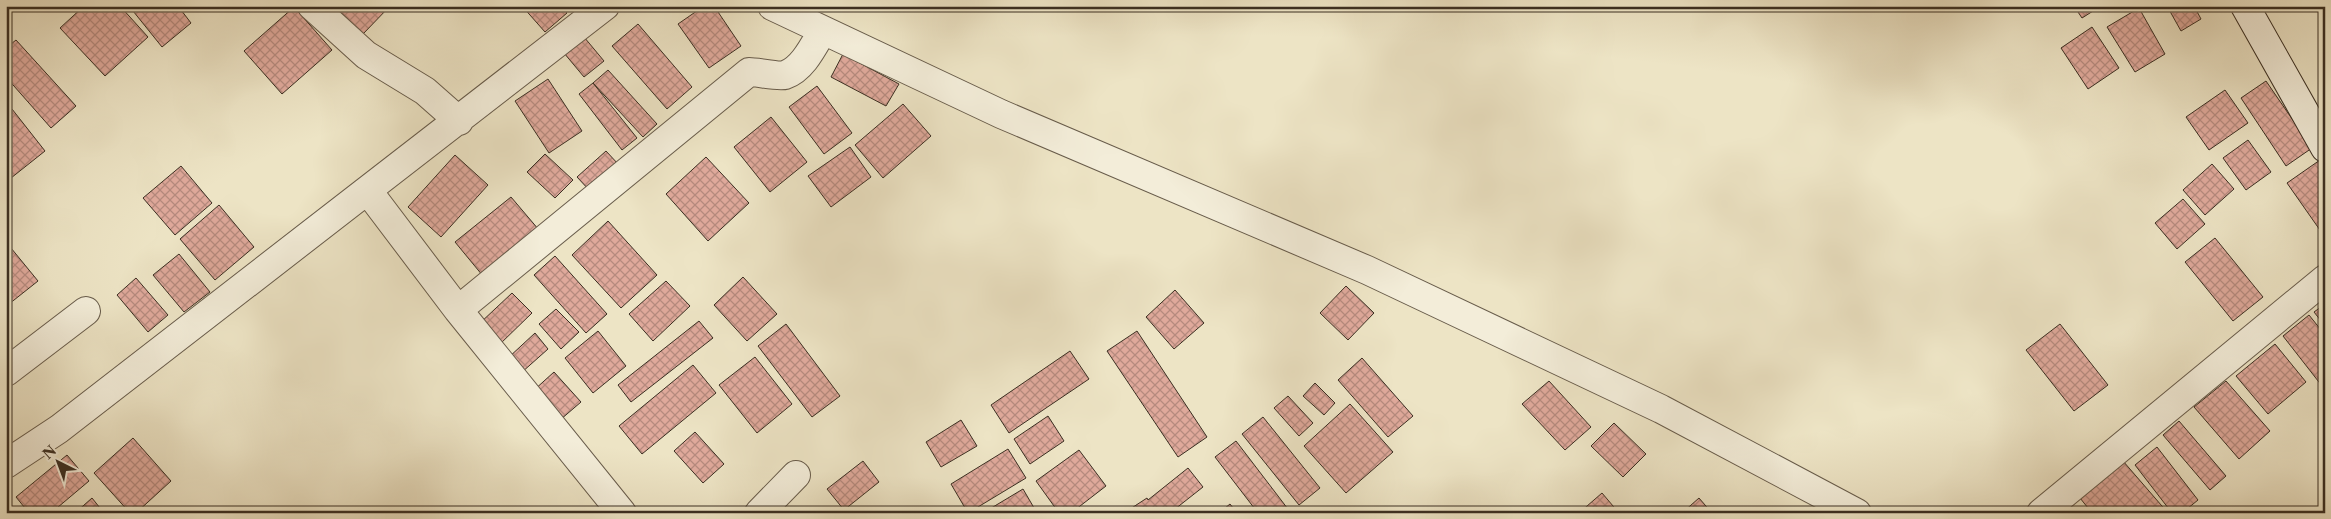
<svg xmlns="http://www.w3.org/2000/svg" width="2331" height="519" viewBox="0 0 2331 519" font-family="'Libre Caslon Text',serif">
<defs>
<pattern id="building-cross-hatch" width="8" height="8" patternUnits="userSpaceOnUse" patternTransform="scale(1.25)"><rect width="8" height="8" fill="#dfa99b"/><path d="M0 0l8 8M0 8l8-8" fill="none" stroke="#b68a7e"/></pattern>
</defs>
<rect width="100%" height="100%" fill="#ede4c5"/>
<filter id="stains"><feTurbulence type="fractalNoise" baseFrequency=".004" numOctaves="4"/><feColorMatrix values="0 0 0 0 .2 0 0 0 0 .09 0 0 0 0 .02 0 0 0 .5 -.17"/></filter>
<radialGradient id="worn" r=".72"><stop offset=".6" stop-color="#630" stop-opacity="0"/><stop offset="1" stop-color="#630" stop-opacity=".3"/></radialGradient>
<path fill="url(#building-cross-hatch)" stroke="#3b2f22" d="M84,6H120L148,37L105,76L60,28Z
M129,6H178L191,23L162,47Z
M334,6H390L363,34Z
M522,6H561L567,13L545,32Z
M704,6H714L741,46L709,68L678,24Z
M2074,6H2101L2082,18Z
M2167,6H2194L2201,19L2181,31Z
M294,7L332,50L282,94L244,51Z
M2139,8L2165,54L2135,72L2107,27Z
M638,24L692,87L667,109L612,46Z
M2092,27L2119,68L2088,89L2061,48Z
M584,37L604,61L584,77L564,53Z
M16,40L76,106L51,128L6,77V48Z
M843,54L899,84L886,106L831,77Z
M608,70L657,124L643,137L593,83Z
M548,79L582,131L549,153L515,101Z
M2266,81L2312,148L2286,166L2241,98Z
M593,83L637,138L622,150L579,94Z
M817,86L852,133L824,154L789,107Z
M2225,90L2248,123L2209,150L2186,117Z
M903,104L931,136L883,178L855,145Z
M12,109L45,151L6,182V113Z
M771,117L807,162L770,192L734,147Z
M2248,140L2271,172L2246,190L2223,158Z
M850,147L871,177L831,207L808,176Z
M606,151L619,165L590,191L577,177Z
M545,154L573,180L555,198L527,172Z
M455,155L488,185L441,237L408,207Z
M706,157L749,203L708,241L666,194Z
M2320,160L2325,167V231L2322,233L2287,183Z
M2212,164L2234,189L2205,215L2183,190Z
M181,166L212,203L175,235L143,198Z
M511,197L539,230L483,276L455,242Z
M2183,199L2205,224L2177,249L2155,223Z
M219,205L254,247L215,280L180,239Z
M608,221L657,275L621,308L572,255Z
M2215,238L2263,297L2233,321L2185,262Z
M11,248L38,281L9,304L6,301V253Z
M179,254L210,292L184,312L153,275Z
M555,256L607,314L586,333L534,275Z
M743,277L777,314L747,341L714,305Z
M136,278L168,315L148,332L117,295Z
M666,281L690,306L653,341L629,314Z
M1346,286L1374,313L1348,340L1320,313Z
M1175,290L1204,323L1174,349L1146,317Z
M512,293L532,313L499,345L479,324Z
M2325,304V326L2314,312Z
M556,309L579,332L561,349L539,324Z
M2309,315L2325,335V385L2322,386L2283,336Z
M699,321L713,338L631,402L618,385Z
M786,324L840,396L812,417L758,346Z
M2060,324L2108,385L2074,411L2026,350Z
M598,331L626,366L593,393L565,358Z
M1137,331L1207,437L1178,457L1107,351Z
M535,333L548,349L521,373L508,358Z
M2275,344L2306,382L2268,414L2236,376Z
M1070,351L1089,379L1009,433L991,405Z
M755,357L792,404L757,433L719,385Z
M1362,358L1413,416L1388,437L1338,380Z
M693,365L716,393L642,454L619,426Z
M554,372L581,402L560,420L533,391Z
M1549,381L1591,427L1565,450L1522,404Z
M2226,381L2270,431L2239,459L2194,407Z
M1315,383L1335,403L1324,415L1303,396Z
M1288,396L1313,423L1299,436L1274,408Z
M1350,404L1393,452L1346,493L1304,446Z
M1048,416L1064,441L1030,464L1014,439Z
M1263,417L1320,488L1299,505L1242,434Z
M961,420L977,446L941,467L926,442Z
M2179,421L2226,476L2210,490L2163,435Z
M1614,423L1646,454L1623,477L1591,446Z
M695,432L724,464L703,483L674,451Z
M133,438L171,481L136,513H130L94,473Z
M1236,441L1291,513H1258L1215,457Z
M2157,447L2198,500L2182,513H2172L2135,465Z
M1008,449L1026,478L968,513L951,484Z
M1079,450L1106,486L1071,513H1059L1036,481Z
M67,455L89,481L51,513H29L16,497Z
M863,461L879,482L844,510L827,489Z
M2123,461L2168,513H2092L2080,498Z
M1188,468L1203,487L1170,513H1124L1147,498L1148,500Z
M1023,489L1037,513H983Z
M1602,493L1619,513H1579Z
M92,498L104,513H75Z
M1699,498L1712,513H1682Z
M1230,504L1237,513H1219Z"/>
<g fill="none" stroke-linecap="round" stroke-linejoin="round">
<g stroke="#685c4b" stroke-width="30">
<path id="street" d="M312,6L366,55L425,91L459,121
M772,6L1001,114L1367,270L1661,409L1857,513
M368,191L458,310
M6,372L86,311
M6,464L59,429L605,6
M622,513L458,310L749,72C758,72 778,77 785,75C803,69 814,45 823,30
M759,513L796,475
M2041,513L2325,279"/>
</g>
<g stroke="#3b2f22" stroke-width="30">
<path id="secondary" d="M2245,6L2325,148"/>
</g>
<use href="#street" stroke="#f3edd9" stroke-width="28"/>
<use href="#secondary" stroke="#f3edd9" stroke-width="28"/>
</g>
<rect width="2331" height="519" fill="none" stroke="#ede4c5" stroke-width="25"/>
<rect x="8" y="8" width="2316" height="504" fill="none" stroke="#3b2f22" stroke-width="2.5"/>
<rect x="12" y="12" width="2306" height="494" fill="none" stroke="#3b2f22"/>
<g transform="translate(58 462) rotate(318)" stroke="#f3edd9" stroke-width="4" paint-order="stroke">
<path d="M0-4L9 19L0 12L-9 19Z" fill="#3b2f22"/>
<text y="-8" font-size="14" font-weight="bold" text-anchor="middle" fill="#3b2f22">N</text>
</g>
<rect width="100%" height="100%" filter="url(#stains)"/>
<rect width="100%" height="100%" fill="url(#worn)"/>
</svg>
